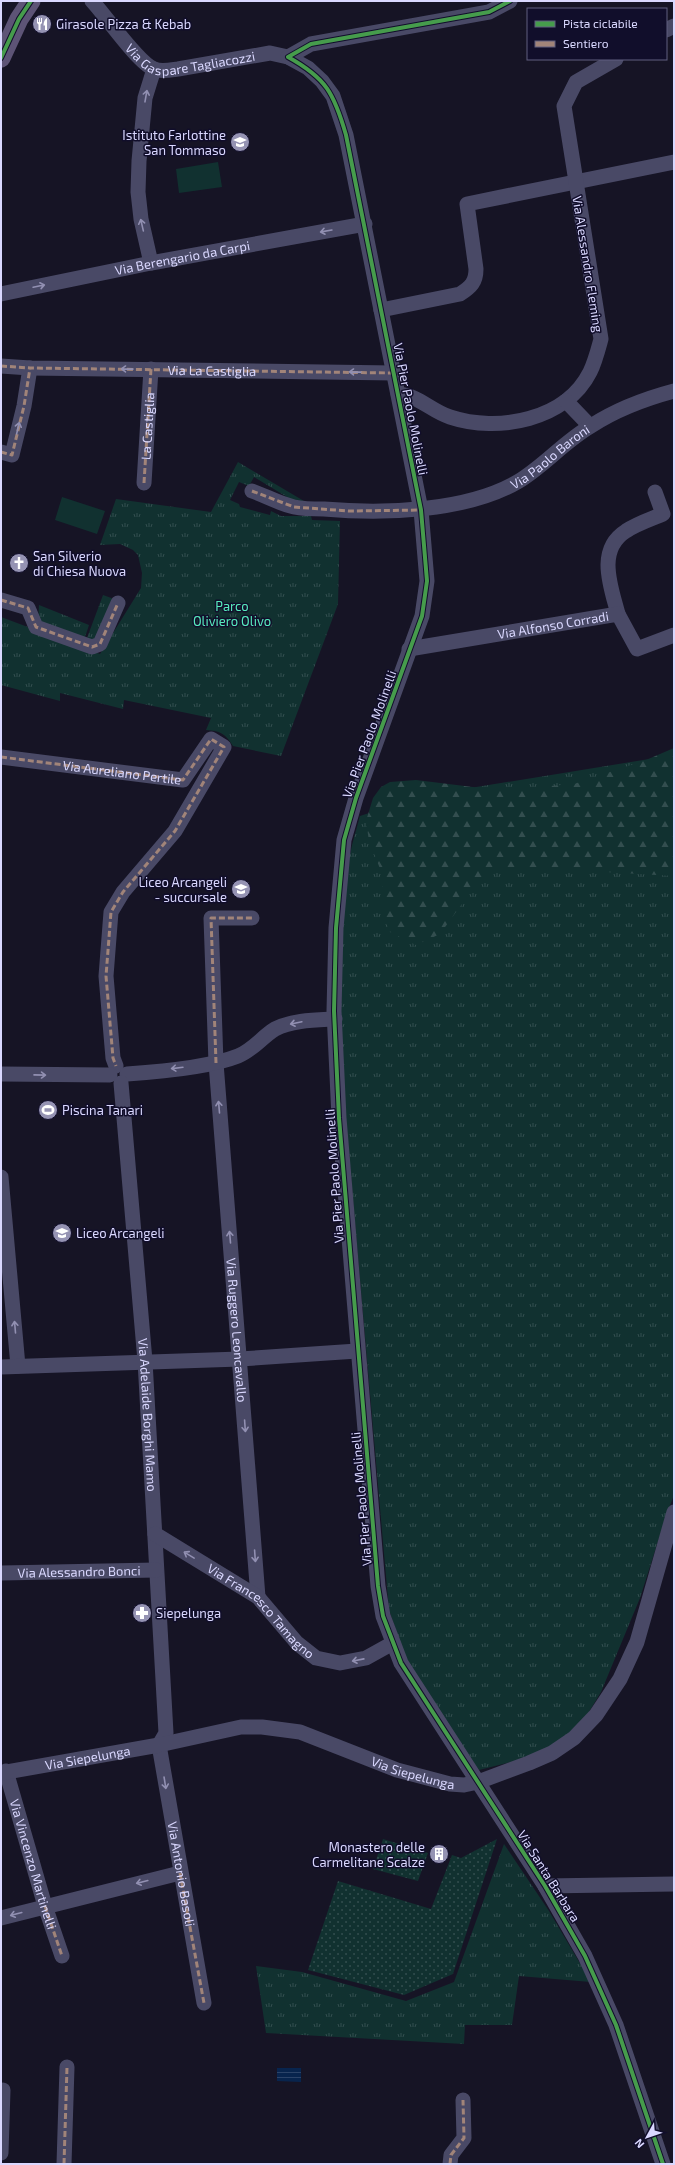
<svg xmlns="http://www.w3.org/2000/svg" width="675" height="2165" viewBox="0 0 675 2165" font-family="'Exo 2',sans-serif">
<defs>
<pattern id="grass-tufts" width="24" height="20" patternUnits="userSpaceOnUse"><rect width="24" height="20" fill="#113130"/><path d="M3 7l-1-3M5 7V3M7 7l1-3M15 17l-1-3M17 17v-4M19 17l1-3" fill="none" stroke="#334e4f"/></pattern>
<pattern id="forest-firs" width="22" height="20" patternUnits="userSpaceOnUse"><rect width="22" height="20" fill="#113130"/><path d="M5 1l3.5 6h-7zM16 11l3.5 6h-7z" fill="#334e4f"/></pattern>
<pattern id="garden-dots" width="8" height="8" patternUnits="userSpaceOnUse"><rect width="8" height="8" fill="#113130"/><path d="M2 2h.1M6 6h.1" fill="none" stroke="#334e4f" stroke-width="1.8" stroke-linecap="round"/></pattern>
<pattern id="water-rules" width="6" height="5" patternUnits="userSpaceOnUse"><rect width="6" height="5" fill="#08244d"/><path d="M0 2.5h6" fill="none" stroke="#2b4368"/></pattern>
</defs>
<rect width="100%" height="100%" fill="#161425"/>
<path fill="url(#grass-tufts)" d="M238,462L309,504L297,503L254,477L249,486L239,482L230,500L239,504L240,507L270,515L271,511L281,516H311L312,520L340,521L338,604L281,756L233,746C225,733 220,731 206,730L211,718L124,700L123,709L60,693V701L1,685V617L100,654L141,588L142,573L138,555L133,550L120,544L100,545L116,499L211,512Z
M103,595L114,599L97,642L87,638Z
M39,605L89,625L84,640L38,623Z
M674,755V1495L667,1513L640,1598L601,1692L581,1725L559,1743L519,1760L479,1770L467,1753L406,1658L389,1610L338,1029L341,898L352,845L360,816L421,796Z
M504,1844L549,1911L591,1982L519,1976L512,2025H465L464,2044L266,2033L256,1966L302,1972L406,2001L454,1982Z"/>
<path fill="url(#forest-firs)" d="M674,748V876L520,867L490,871L472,890L440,934L416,945L390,932L385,921L381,871L369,841L366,821L373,798L381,787L390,782L416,780L497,790L574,784L646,760Z"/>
<path fill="url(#garden-dots)" d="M383,1839L428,1853L418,1881L373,1869Z
M497,1839L453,1974L404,1995L308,1970L338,1881L431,1909L452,1855L461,1858Z"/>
<path fill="#113130" d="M218,162L222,187L179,193L176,169Z
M62,497L105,511L97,534L55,520Z"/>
<path fill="url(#water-rules)" d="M277,2068H301V2082L277,2081Z"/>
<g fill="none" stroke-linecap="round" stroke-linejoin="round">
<g stroke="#494966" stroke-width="15">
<path id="s1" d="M92,1C106,16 138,63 154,69C161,72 170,70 178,69L270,53L288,57L308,68L322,81L333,96L346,135L421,510L427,581L422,616L356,798L344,840L336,928L334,1011L339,1118L378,1586L383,1616L401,1663L545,1886L585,1956L616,2025L663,2164"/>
<path d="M666,30L674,26"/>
<path d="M288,57L311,44L489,12L510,1"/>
<path d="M151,263L141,219L138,192L139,161L145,98L154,69"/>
<path id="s2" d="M1,294L151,263L365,224"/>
<path d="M381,310L460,294C471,287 476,282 476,269L467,204L674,162"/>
<path d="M1,366L30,368L394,373"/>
<path d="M398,394C418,395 431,411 450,417C498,433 566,420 590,372C595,362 598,350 601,339L564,106L576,82L616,59"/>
<path d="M566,401L590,426"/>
<path d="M1,452L12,455L24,406L30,368"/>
<path d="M144,483L151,369"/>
<path id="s3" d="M252,491C266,496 280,504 294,507C304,509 315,509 324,509C383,514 467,512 519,481C545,465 565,441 591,426C617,409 644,399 674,391"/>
<path d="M1,600L28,608L36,627L92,647L100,644L118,603"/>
<path d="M618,614C611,587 596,550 626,531C636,524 651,519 663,514L655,492"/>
<path id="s4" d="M409,649L618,614L637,649L674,635"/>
<path d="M1,757L183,780L211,739L224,747L175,831L123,892L111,912L106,976L113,1058L116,1066"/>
<path id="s5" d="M252,918H211L216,1063L258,1597"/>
<path d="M1,1074L110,1075"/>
<path d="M127,1074C157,1072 210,1067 238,1056C253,1050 262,1037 275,1029C292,1020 316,1020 335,1019"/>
<path id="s6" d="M121,1083L145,1361L166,1733L159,1745"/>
<path d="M1,1177L18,1366"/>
<path d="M1,1367L240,1359L357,1351"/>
<path id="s7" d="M155,1534L258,1597L297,1643L316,1658L340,1663L366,1658L393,1643"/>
<path id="s8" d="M1,1573L156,1570"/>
<path id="s9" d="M159,1745L204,2003"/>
<path id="s10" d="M6,1771L45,1906L62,1956"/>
<path id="s11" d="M1,1773L159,1745L241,1727H262L300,1732L397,1770L450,1784L464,1785L478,1782L529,1763L552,1753L574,1738L596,1715L620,1679L637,1642L674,1512"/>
<path d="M545,1886L674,1884"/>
<path d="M1,1918L180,1873"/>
<path d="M1,2153L3,2090"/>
<path d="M64,2164L67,2067"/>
<path d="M450,2164L451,2155L464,2138L463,2100"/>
</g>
<path stroke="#5d5476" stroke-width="19" d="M1,58L19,19L31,1"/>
<g stroke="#a18479" stroke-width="3" stroke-dasharray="6 3" stroke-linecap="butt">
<path id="s12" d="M1,366L30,368L394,373"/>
<path d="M1,452L12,455L24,406L30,368"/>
<path id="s13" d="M144,483L151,369"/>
<path d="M252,491L294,507L348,511L421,510"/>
<path d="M1,600L28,608L36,627L92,647L100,644L118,603"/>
<path id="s14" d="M1,757L183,780L211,739L224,747L175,831L123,892L111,912L106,976L113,1058L116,1066"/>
<path d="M216,1063L211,918H252"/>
<path d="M180,1873L204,2003"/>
<path d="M45,1906L62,1956"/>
<path d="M64,2164L67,2067"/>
<path d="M450,2164L451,2155L464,2138L463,2100"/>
</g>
<g stroke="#110e2b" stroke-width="6">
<path id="cycleway" d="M510,1L489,12L311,44L288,57C326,78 334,93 346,135L421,510L427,581L422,616L356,798L344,840L336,928L334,1011L339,1118L378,1586L383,1616L401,1663L545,1886L585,1956L616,2025L663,2164
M1,58L19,19L31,1"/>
</g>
<use href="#cycleway" stroke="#469c4c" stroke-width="4"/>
</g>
<defs><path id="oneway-shaft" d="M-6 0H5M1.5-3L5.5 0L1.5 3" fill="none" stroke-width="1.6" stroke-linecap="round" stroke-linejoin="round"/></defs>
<g stroke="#9290b2">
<use href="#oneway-shaft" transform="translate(146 96) rotate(-80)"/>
<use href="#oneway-shaft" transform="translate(142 225) rotate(-103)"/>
<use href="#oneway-shaft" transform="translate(326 231) rotate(170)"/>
<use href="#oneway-shaft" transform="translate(39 286) rotate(-12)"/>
<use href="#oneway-shaft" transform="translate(127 369) rotate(-179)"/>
<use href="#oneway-shaft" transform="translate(355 372) rotate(-179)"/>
<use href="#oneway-shaft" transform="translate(18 428) rotate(-77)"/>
<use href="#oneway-shaft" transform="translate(296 1023) rotate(168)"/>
<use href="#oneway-shaft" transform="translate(177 1068) rotate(173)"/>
<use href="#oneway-shaft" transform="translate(40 1075) rotate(1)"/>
<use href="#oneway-shaft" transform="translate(219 1107) rotate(-95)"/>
<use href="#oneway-shaft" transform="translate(230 1237) rotate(-95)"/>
<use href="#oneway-shaft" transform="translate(15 1327) rotate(-95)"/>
<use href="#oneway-shaft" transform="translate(245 1426) rotate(86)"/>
<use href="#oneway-shaft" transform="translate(189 1555) rotate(-149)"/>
<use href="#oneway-shaft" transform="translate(255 1556) rotate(86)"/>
<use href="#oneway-shaft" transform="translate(358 1660) rotate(169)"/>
<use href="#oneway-shaft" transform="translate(165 1783) rotate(81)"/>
<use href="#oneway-shaft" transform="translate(142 1882) rotate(166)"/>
<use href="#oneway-shaft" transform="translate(16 1914) rotate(165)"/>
</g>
<defs>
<g id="restaurant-disc" transform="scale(1)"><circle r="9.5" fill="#9593b3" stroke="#110e2b"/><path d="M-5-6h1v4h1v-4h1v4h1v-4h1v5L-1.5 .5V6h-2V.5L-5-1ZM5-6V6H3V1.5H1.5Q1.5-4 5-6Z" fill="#fff"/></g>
<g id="school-disc" transform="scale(1)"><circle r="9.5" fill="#9593b3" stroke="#110e2b"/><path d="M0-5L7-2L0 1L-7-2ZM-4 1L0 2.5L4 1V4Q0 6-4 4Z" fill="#fff"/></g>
<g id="church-disc" transform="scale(1)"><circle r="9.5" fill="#9593b3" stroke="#110e2b"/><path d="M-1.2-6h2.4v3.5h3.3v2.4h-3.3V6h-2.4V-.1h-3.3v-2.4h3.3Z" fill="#fff"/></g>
<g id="stadium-disc" transform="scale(1)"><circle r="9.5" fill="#9593b3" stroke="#110e2b"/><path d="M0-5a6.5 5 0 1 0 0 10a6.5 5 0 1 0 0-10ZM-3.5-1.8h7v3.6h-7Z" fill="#fff"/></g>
<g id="pharmacy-disc" transform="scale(1)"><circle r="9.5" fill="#9593b3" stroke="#110e2b"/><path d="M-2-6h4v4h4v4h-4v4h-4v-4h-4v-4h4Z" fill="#fff"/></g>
<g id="building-disc" transform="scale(1)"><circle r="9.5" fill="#9593b3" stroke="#110e2b"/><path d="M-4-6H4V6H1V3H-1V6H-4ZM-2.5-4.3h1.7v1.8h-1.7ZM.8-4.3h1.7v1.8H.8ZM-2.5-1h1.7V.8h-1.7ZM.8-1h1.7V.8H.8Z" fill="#fff"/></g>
</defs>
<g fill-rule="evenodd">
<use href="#restaurant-disc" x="42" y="24"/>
<use href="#school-disc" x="240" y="142"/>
<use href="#church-disc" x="19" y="563"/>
<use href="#school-disc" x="241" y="889"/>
<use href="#stadium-disc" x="48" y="1110"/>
<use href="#school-disc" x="62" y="1233"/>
<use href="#pharmacy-disc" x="142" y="1613"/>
<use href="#building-disc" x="439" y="1854"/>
</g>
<g text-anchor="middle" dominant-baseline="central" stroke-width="3" stroke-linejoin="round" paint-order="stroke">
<g font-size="13" fill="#dad8ff" stroke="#110e2b" text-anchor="start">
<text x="56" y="24">Girasole Pizza &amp; Kebab</text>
<text x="226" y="135" text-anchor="end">Istituto Farlottine<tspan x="226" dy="15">San Tommaso</tspan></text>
<text x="33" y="556">San Silverio<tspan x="33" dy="15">di Chiesa Nuova</tspan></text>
<text x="227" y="882" text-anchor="end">Liceo Arcangeli<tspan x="227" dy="15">- succursale</tspan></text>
<text x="62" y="1110">Piscina Tanari</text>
<text x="76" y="1233">Liceo Arcangeli</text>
<text x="156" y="1613">Siepelunga</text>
<text x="425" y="1847" text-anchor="end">Monastero delle<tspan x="425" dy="15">Carmelitane Scalze</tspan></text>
</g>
<g font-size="13" fill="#dad8ff" stroke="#110e2b">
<text stroke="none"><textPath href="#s1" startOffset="126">Via Gaspare Tagliacozzi</textPath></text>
<text stroke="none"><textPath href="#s2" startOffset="185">Via Berengario da Carpi</textPath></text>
<text transform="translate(588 264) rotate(81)">Via Alessandro Fleming</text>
<text stroke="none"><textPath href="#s12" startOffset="211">Via La Castiglia</textPath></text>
<text transform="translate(411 409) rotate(79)">Via Pier Paolo Molinelli</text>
<text stroke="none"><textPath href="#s13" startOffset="57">La Castiglia</textPath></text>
<text stroke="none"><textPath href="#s3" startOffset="314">Via Paolo Baroni</textPath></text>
<text stroke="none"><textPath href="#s4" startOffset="146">Via Alfonso Corradi</textPath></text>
<text transform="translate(369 734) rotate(-70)">Via Pier Paolo Molinelli</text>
<text stroke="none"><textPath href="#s14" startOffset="122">Via Aureliano Pertile</textPath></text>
<text transform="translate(334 1176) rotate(-94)">Via Pier Paolo Molinelli</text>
<text stroke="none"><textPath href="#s5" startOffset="454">Via Ruggero Leoncavallo</textPath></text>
<text stroke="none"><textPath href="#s6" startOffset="333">Via Adelaide Borghi Mamo</textPath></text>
<text transform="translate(361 1499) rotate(-95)">Via Pier Paolo Molinelli</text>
<text stroke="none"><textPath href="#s8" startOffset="78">Via Alessandro Bonci</textPath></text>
<text stroke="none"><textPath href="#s7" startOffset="132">Via Francesco Tamagno</textPath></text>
<text stroke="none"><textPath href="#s11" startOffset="88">Via Siepelunga</textPath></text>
<text stroke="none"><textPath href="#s11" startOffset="424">Via Siepelunga</textPath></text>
<text stroke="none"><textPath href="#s10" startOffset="97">Via Vincenzo Martinelli</textPath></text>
<text stroke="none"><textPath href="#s9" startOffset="131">Via Antonio Basoli</textPath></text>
<text transform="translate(549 1876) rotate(58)">Via Santa Barbara</text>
</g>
<g font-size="13" fill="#57ecbe" stroke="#110e2b">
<text x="232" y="606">Parco<tspan x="232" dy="15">Oliviero Olivo</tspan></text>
</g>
</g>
<rect width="675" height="2165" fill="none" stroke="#dad8ff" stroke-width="4"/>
<rect x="527" y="8" width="140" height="52" fill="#110e2b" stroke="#615f80"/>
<rect x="535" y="21" width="20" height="6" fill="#469c4c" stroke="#615f80"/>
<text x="563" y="28" font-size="12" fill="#dad8ff">Pista ciclabile</text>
<rect x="535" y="41" width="20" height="6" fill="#a18479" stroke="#615f80"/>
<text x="563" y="48" font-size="12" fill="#dad8ff">Sentiero</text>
<g transform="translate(647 2137) rotate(230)" stroke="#110e2b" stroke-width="3" paint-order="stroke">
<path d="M0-3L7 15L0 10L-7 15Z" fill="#dad8ff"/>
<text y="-6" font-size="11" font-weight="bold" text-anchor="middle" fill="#dad8ff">N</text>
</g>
</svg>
